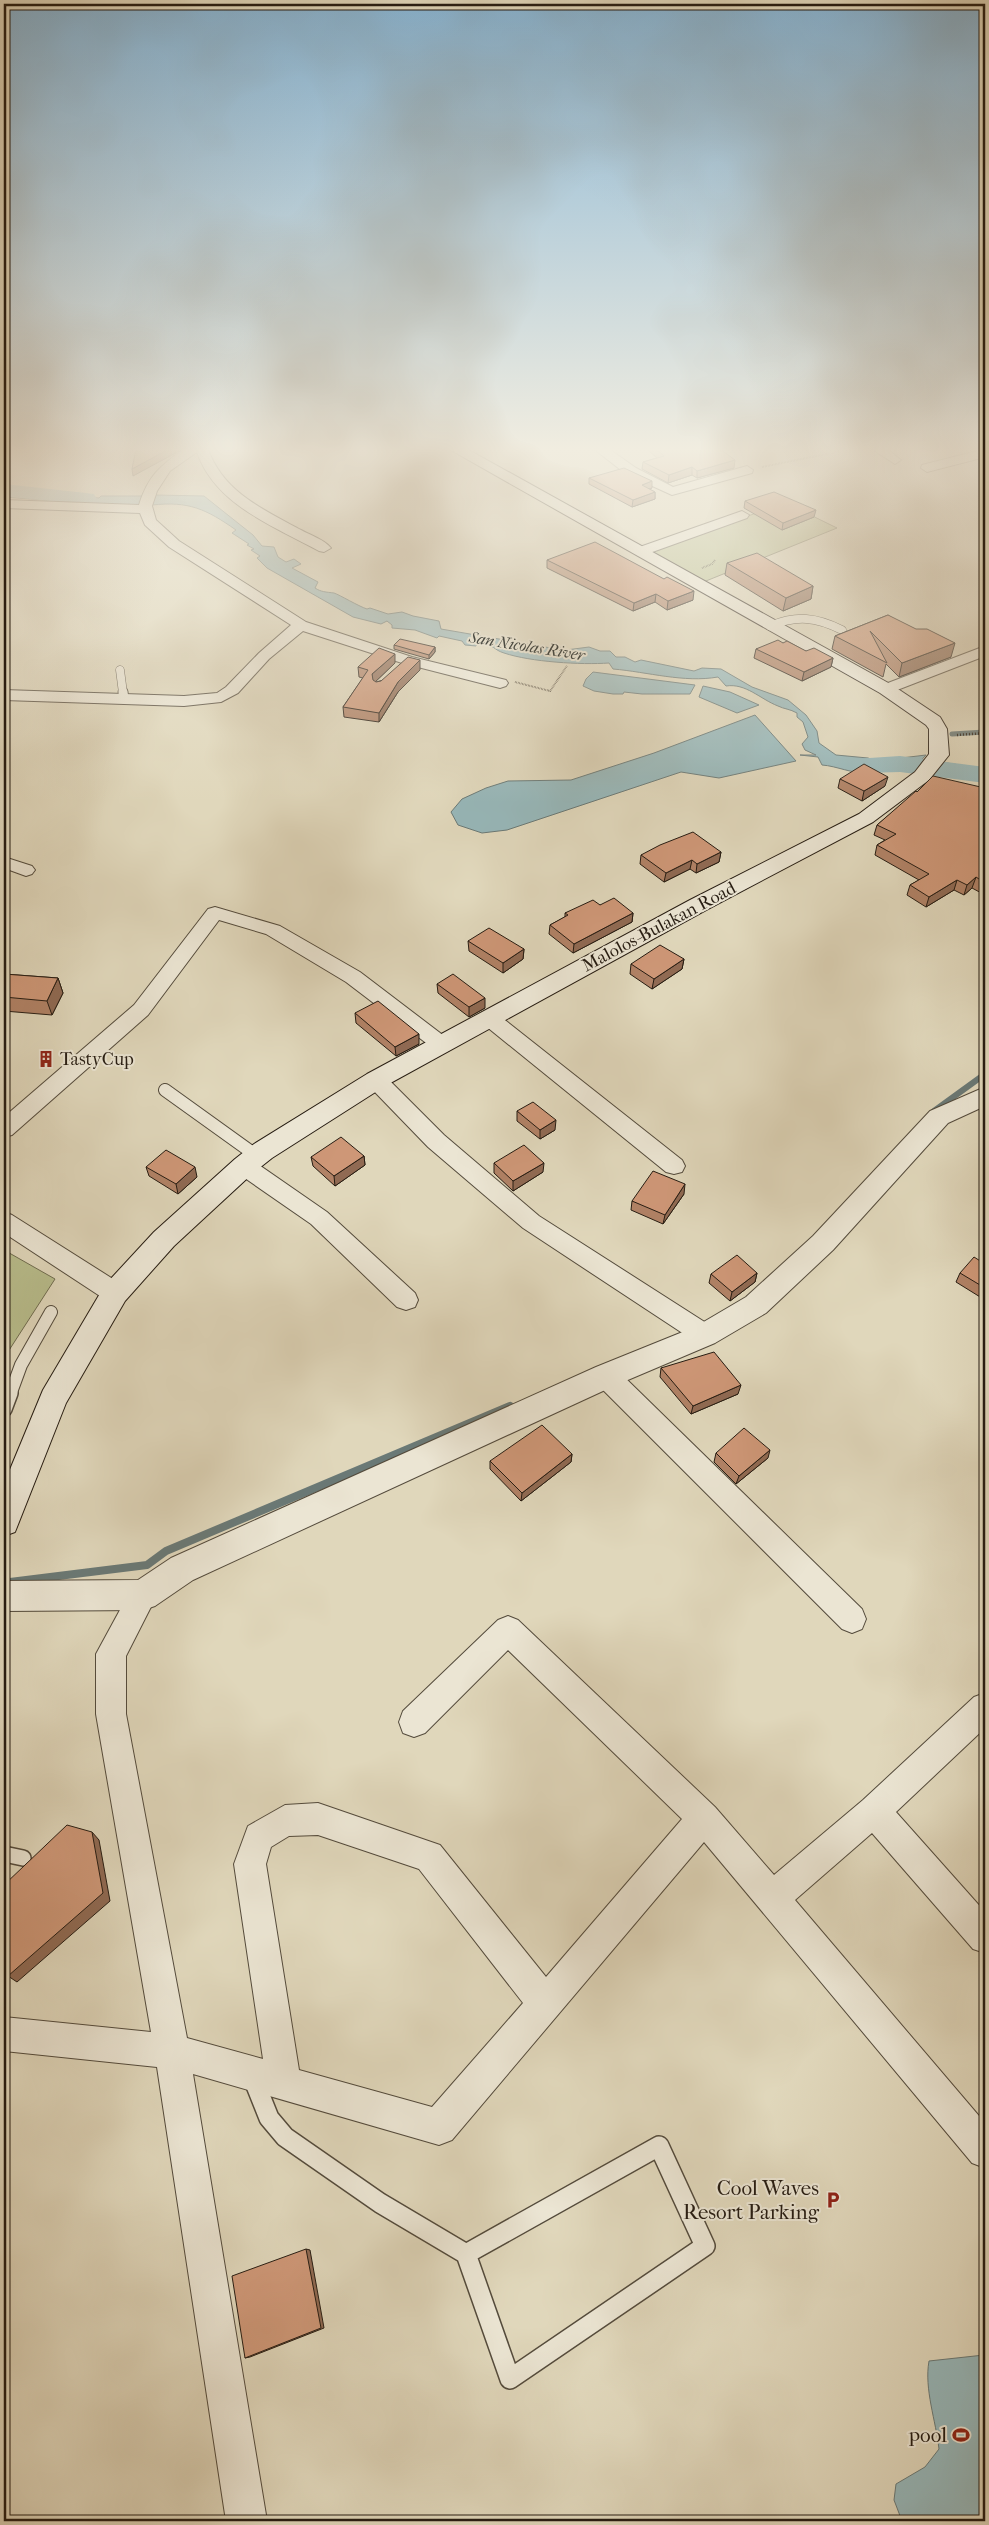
<svg xmlns="http://www.w3.org/2000/svg" width="989" height="2525" viewBox="0 0 989 2525" font-family="'IM FELL French Canon',serif">
<rect width="100%" height="100%" fill="#e0d7bb"/>
<filter id="stains"><feTurbulence type="fractalNoise" baseFrequency=".004" numOctaves="4"/><feColorMatrix values="0 0 0 0 .2 0 0 0 0 .09 0 0 0 0 .02 0 0 0 .5 -.17"/></filter>
<radialGradient id="worn" r=".72"><stop offset=".6" stop-color="#630" stop-opacity="0"/><stop offset="1" stop-color="#630" stop-opacity=".3"/></radialGradient>
<path fill="#b8bd8c" stroke="#6f6c4f" d="M786,503L837,528L701,583L645,551Z
M4,1250L55,1279L4,1358Z"/>
<path fill="#97b7b9" stroke="#6a7976" d="M4,490L99,498L101,496H143L138,508L67,501L65,504L43,500L4,497Z
M156,495L204,496L253,535L262,546L274,547L278,557L286,562L294,559L301,564L292,568L318,582L315,588C321,592 326,592 334,593C340,595 358,606 367,609L370,608L388,614L402,612L413,616L439,621L441,629L551,648L560,647L566,650L589,647L600,651H610L616,657H625L635,662L641,660L694,671L702,668L721,669L752,687L788,700L806,715L817,731L819,743L836,755L868,758L876,761L926,755C908,775 910,767 888,768C881,769 875,772 869,773C852,774 837,766 822,765L818,757L800,755H816L805,750L802,744L808,737L803,722L797,717V713C790,709 784,709 778,706C760,699 746,683 726,686L718,677C684,683 648,672 613,669L609,663C581,665 531,662 504,653C494,650 494,645 480,642L476,646L465,645L462,641L439,636L437,638L415,630L392,628V625L387,621L381,624L353,617L267,568L257,558L260,556L251,550L254,549L247,545L249,544L232,533L236,530C206,509 189,501 152,505Z
M593,672L695,685L690,694H642L624,692L623,694H613L594,691L583,686L586,679Z
M703,686L730,692L759,705L737,713L699,697Z
M755,715L796,761L719,778L681,772L507,830L482,833L458,825L451,812L462,799L486,788L508,781L571,780L654,753Z
M947,763L985,769V781L940,771Z
M984,2355L985,2521H902L894,2500L896,2484L925,2467L939,2449C936,2421 924,2389 929,2361Z"/>
<g fill="none" stroke-linecap="round" stroke-linejoin="round">
<path stroke="#6a7976" stroke-width="5" d="M952,734L985,732"/>
<path stroke="#6a7976" stroke-width="6" d="M934,1111L985,1074"/>
<path stroke="#6a7976" stroke-width="8" d="M10,1582L147,1565L166,1551L510,1406"/>
<path fill="#97b7b9" fill-rule="evenodd" d="M4,484L86,493L94,494L97,499L94,504L86,505L4,496Z
M900,756L985,767V783L900,772L864,773L854,771L850,765L854,759Z"/>
<g stroke="#544b3c" stroke-width="9">
<path id="service-far4" d="M770,626C797,615 816,617 842,630
M120,670L123,693"/>
</g>
<g stroke="#544b3c" stroke-width="11">
<path id="service-far3" d="M123,692L124,699"/>
</g>
<g stroke="#544b3c" stroke-width="14">
<path id="service-far2" d="M165,1090L257,1156
M10,1395L21,1365L51,1312"/>
</g>
<g stroke="#544b3c" stroke-width="18">
<path id="service-far1" d="M4,1409L10,1393
M4,1854L23,1858"/>
</g>
<g stroke="#544b3c" stroke-width="22">
<path id="service" d="M253,2078L269,2118L285,2137L380,2203L466,2254
M659,2146L705,2246L510,2379L466,2254Z"/>
</g>
<g stroke="#544b3c" stroke-width="2">
<path id="minor" d="M184,449H208C223,492 264,510 301,530C310,535 325,540 331,548L324,552L319,551C274,526 215,505 197,452L170,471L157,491L152,506L156,520L179,541L306,622L412,657L506,680L508,683L506,686L500,688L402,663L303,631L269,659L238,693L221,702L184,706L4,700V690L184,696L217,693L226,687L259,653L291,625L169,547L145,525L140,513L4,508V500L139,505C148,476 160,466 184,449Z
M594,449H609L636,468L673,487L747,466L753,470L752,473L672,495L626,474Z
M872,449H887L901,460L895,464Z
M985,449V457L927,472L921,468L922,465Z
M742,511L749,515L747,518L644,555L639,556L632,552L634,549Z
M985,646V656L892,692H880L878,689L880,686Z
M4,857L32,866L35,870L32,874L26,876L4,868Z
M215,907L280,926L360,972L448,1039L451,1044L448,1049L441,1051L434,1049L346,982L266,934L219,920L148,1015L12,1135L4,1137V1117L134,1005L208,909Z
M489,1011L496,1013L682,1160L685,1166L682,1172L674,1174L666,1172L482,1023L479,1018L482,1013Z
M376,1073L384,1075L444,1135L539,1216L714,1328L717,1335L714,1342L705,1345L696,1342L523,1228L428,1147L368,1085L365,1080L368,1075Z
M244,1158L252,1160L327,1212L415,1293L418,1300L415,1307L406,1310L397,1307L311,1224L236,1172L233,1166L236,1160Z
M4,1212L12,1215L124,1286L127,1293L124,1300L115,1303L106,1300L4,1233Z
M606,1365L615,1368L862,1609L866,1619L862,1629L852,1633L842,1629L597,1384L593,1376L597,1368Z
M143,1582L153,1586L157,1595L126,1656V1714L187,2038L263,2059L234,1864L248,1826L285,1805L318,1803L440,1845L546,1977L682,1819L508,1650L425,1733L414,1737L403,1733L399,1722L403,1711L498,1620L508,1616L518,1620L715,1807L774,1875L863,1800L974,1697L985,1693V1728L896,1812L985,1912V1953L973,1949L872,1833L795,1900L985,2123V2168L972,2163L704,1842L452,2140L439,2145L193,2074L267,2521H226L157,2067L4,2051V2017L151,2032L96,1714V1654L133,1586ZM318,1835L419,1869L523,2003L432,2107L299,2070L266,1864L271,1847L289,1836Z"/>
</g>
<g stroke="#544b3c" stroke-width="2">
<path id="tertiary" d="M985,1087V1106L948,1123L833,1250L766,1313L715,1343L616,1385L193,1580L155,1606L143,1610L4,1611V1581L138,1580L171,1558L596,1367L695,1327L746,1297L813,1236L930,1111Z"/>
</g>
<g stroke="#261c12" stroke-width="2">
<path id="secondary" d="M449,449H467L892,685L940,717L947,729L949,755L929,780L873,822L706,910L385,1086L272,1158L253,1173L174,1246L125,1301L66,1403L15,1532L4,1536V1484L43,1390L105,1285L154,1232L235,1159L254,1144L367,1074L690,900L859,814L915,772L929,754V729L926,725L880,693Z"/>
</g>
<path stroke="#261c12" stroke-width="2" stroke-dasharray="0.5 1" stroke-linecap="butt" d="M762,467L841,451
M702,568L712,564L715,560
M515,682L550,691L567,666"/>
<path stroke="#261c12" stroke-width="2.5" stroke-dasharray="1 2" stroke-linecap="butt" d="M957,735L985,733"/>
<use href="#service-far4" stroke="#ebe5d3" stroke-width="8"/>
<use href="#service-far3" stroke="#ebe5d3" stroke-width="9"/>
<use href="#service-far2" stroke="#ebe5d3" stroke-width="12"/>
<use href="#service-far1" stroke="#ebe5d3" stroke-width="15"/>
<use href="#service" stroke="#ebe5d3" stroke-width="19"/>
<use href="#minor" fill="#ebe5d3" fill-rule="evenodd"/>
<use href="#tertiary" fill="#ebe5d3" fill-rule="evenodd"/>
<use href="#secondary" fill="#ebe5d3" fill-rule="evenodd"/>
</g>
<path fill="#b18266" stroke="#261c12" d="M647,449H720L734,468L697,478L692,475L668,483L642,469L643,462L657,458Z
M589,478L652,488L649,489L655,492V499L632,507L589,484Z
M745,501L814,517L782,530L744,508Z
M547,560L693,600L667,610L655,602L633,611L547,568Z
M727,563L813,586L811,599L783,611L725,575Z
M888,615L951,657L899,677L886,664L883,677L832,649L835,636Z
M783,643L806,651L833,658L831,667L802,681L754,658L756,649Z
M394,645L435,647V652L429,659L394,649Z
M395,663L375,682H376L420,670L398,692L379,722L344,717L343,707L363,678L359,677L358,667Z
M840,779L885,786L862,801L838,788Z
M985,788V895L972,888L964,895L954,890L926,907L907,895L910,885L919,880L875,855L877,845L885,840L874,835L877,825L917,792Z
M721,852L719,862L696,873L690,869L664,882L640,864L641,855Z
M600,905L633,913L632,922L573,953L549,934L550,925L565,917V913Z
M468,941L524,949L523,959L503,973L469,951Z
M684,959L682,969L652,989L630,974L631,964Z
M4,974L58,978L63,993L52,1015L4,1011Z
M437,984L485,1008L469,1017L438,993Z
M355,1013L419,1044L396,1056L356,1023Z
M517,1111L555,1130L540,1139L517,1121Z
M364,1156L365,1165L335,1186L313,1166L311,1157Z
M494,1163L543,1172L513,1191L494,1173Z
M146,1167L197,1177L178,1194L149,1176Z
M684,1194L663,1224L631,1210L632,1201Z
M985,1264V1300L956,1282L960,1273Z
M757,1273L755,1282L730,1301L709,1283L711,1274Z
M661,1368L738,1394L691,1414L660,1377Z
M716,1453L768,1458L736,1484L714,1462Z
M572,1454L571,1462L521,1501L490,1469V1461Z"/>
<path fill="#906a53" stroke="#261c12" d="M169,449H183L133,476L132,469Z
M735,460L734,468L697,478V471Z
M692,467V475L668,483L669,475Z
M652,481V488L641,491L642,485Z
M655,492V499L632,507L633,500Z
M816,510L814,517L782,530L783,523Z
M813,586L811,599L783,611L786,598Z
M694,591L693,600L667,610L668,601Z
M656,594L655,602L633,611L634,603Z
M955,643L951,657L899,677L902,663Z
M435,647V652L429,659V655Z
M395,654V663L373,684L372,674Z
M833,658L831,667L802,681L804,672Z
M420,660V670L398,692L379,722V713L398,682Z
M888,777L885,786L862,801L864,791Z
M721,852L719,862L696,873L697,864Z
M692,860L690,869L664,882L666,873Z
M976,877L972,888L964,895L967,885Z
M957,880L954,890L926,907L929,897Z
M633,913L632,922L573,953L574,944Z
M524,949L523,959L503,973V963Z
M684,959L682,969L652,989L654,979Z
M58,978L63,993L52,1015L47,1001Z
M485,998V1008L469,1017V1007Z
M419,1034V1044L396,1056L395,1047Z
M556,1120L555,1130L540,1139V1130Z
M364,1156L365,1165L335,1186L334,1176Z
M544,1163L543,1172L513,1191V1181Z
M195,1167L197,1177L178,1194L176,1184Z
M685,1184L684,1194L663,1224L665,1215Z
M757,1273L755,1282L730,1301L732,1292Z
M741,1385L738,1394L691,1414L693,1406Z
M770,1450L768,1458L736,1484L739,1476Z
M572,1454L571,1462L521,1501L522,1493Z
M92,1832L99,1840L110,1901L17,1982L8,1976Z
M306,2249L310,2250L324,2328L250,2357L245,2358Z"/>
<path fill="#ce9777" stroke="#261c12" d="M136,449H169L132,469Z
M656,449H720L735,460L697,471L692,467L669,475L643,462L664,456Z
M624,468L652,481L642,485L655,492L633,500L589,478Z
M774,492L816,510L783,523L745,501Z
M595,542L664,579L667,577L694,591L668,601L656,594L634,603L547,560Z
M757,553L813,586L786,598L727,563Z
M888,615L916,629H927L955,643L902,663L870,631L887,663L835,636Z
M400,639L435,647L429,655L394,645Z
M778,640L783,643L787,641L806,651L814,648L833,658L804,672L756,649Z
M379,648L395,654L372,674L373,680L376,682L381,681L408,657L420,660L398,682L379,713L343,707L368,670L358,667Z
M864,764L888,777L864,791L840,779Z
M933,776L985,788V883L976,877L967,885L957,880L929,897L910,885L929,874L877,845L896,834L877,825L916,791L917,792Z
M693,832L721,852L697,864L692,860L666,873L641,855L660,845Z
M614,898L633,913L574,944L550,925L568,915L565,913L593,900L600,905Z
M489,928L524,949L503,963L468,941Z
M660,945L684,959L654,979L631,964Z
M4,974L58,978L47,1001L4,997Z
M453,974L485,998L469,1007L437,984Z
M378,1001L419,1034L395,1047L355,1013Z
M533,1102L556,1120L540,1130L517,1111Z
M341,1137L364,1156L334,1176L311,1157Z
M524,1145L544,1163L513,1181L494,1163Z
M166,1150L195,1167L176,1184L146,1167Z
M653,1171L685,1184L665,1215L632,1201Z
M737,1255L757,1273L732,1292L711,1274Z
M974,1257L985,1264V1288L960,1273Z
M714,1352L741,1385L693,1406L661,1368Z
M542,1425L572,1454L522,1493L490,1461Z
M744,1428L770,1450L739,1476L716,1453Z
M67,1825L92,1832L103,1893L8,1976L4,1970V1885Z
M306,2249L321,2328L245,2358L232,2276Z"/>
<linearGradient id="sky" x2="0" y2="1"><stop stop-color="#87b5d5"/><stop offset="0.56" stop-color="#f1ede0"/><stop offset="1" stop-color="#f1ede0" stop-opacity="0"/></linearGradient>
<rect width="989" height="803" fill="url(#sky)"/>
<defs>
<g id="building-bare" transform="scale(1.35)"><path d="M-4-6H4V6H1V3H-1V6H-4ZM-2.5-4.3h1.7v1.8h-1.7ZM.8-4.3h1.7v1.8H.8ZM-2.5-1h1.7V.8h-1.7ZM.8-1h1.7V.8H.8Z" fill="#8f2418" stroke="#ebe5d3" stroke-width="2.5" paint-order="stroke"/></g>
<g id="parking-bare" transform="scale(1.35)"><path d="M-3.5-5.5H1a3.5 3.5 0 0 1 0 7H-1V5.5H-3.5ZM-1-3.4V-.6H.8a1.4 1.4 0 0 0 0-2.8Z" fill="#8f2418" stroke="#ebe5d3" stroke-width="2.5" paint-order="stroke"/></g>
<g id="stadium-bare" transform="scale(1.35)"><path d="M0-5a6.5 5 0 1 0 0 10a6.5 5 0 1 0 0-10ZM-3.5-1.8h7v3.6h-7Z" fill="#8f2418" stroke="#ebe5d3" stroke-width="2.5" paint-order="stroke"/></g>
</defs>
<g fill-rule="evenodd">
<use href="#building-bare" x="46" y="1059"/>
<use href="#parking-bare" x="833" y="2200"/>
<use href="#stadium-bare" x="961" y="2435"/>
</g>
<g text-anchor="middle" dominant-baseline="central" stroke-width="4" stroke-linejoin="round" paint-order="stroke">
<g font-size="16" font-style="italic" fill="#484a44" stroke="#ebe5d3">
<text transform="translate(527 646) rotate(9)">San Nicolas River</text>
</g>
<g font-size="18" fill="#261c12" stroke="#ebe5d3">
<text transform="translate(659 927) rotate(-28)">Malolos-Bulakan Road</text>
</g>
<g font-size="18" fill="#261c12" stroke="#ebe5d3" text-anchor="start">
<text x="60" y="1059">TastyCup</text>
</g>
<g font-size="21" fill="#261c12" stroke="#ebe5d3" text-anchor="end">
<text x="819" y="2188">Cool Waves<tspan x="819" dy="24">Resort Parking</tspan></text>
<text x="947" y="2435">pool</text>
</g>
</g>
<rect width="989" height="2525" fill="none" stroke="#e0d7bb" stroke-width="20"/>
<rect x="5" y="5" width="979" height="2515" fill="none" stroke="#261c12" stroke-width="2.5"/>
<rect x="10" y="10" width="969" height="2505" fill="none" stroke="#261c12"/>
<rect width="100%" height="100%" filter="url(#stains)"/>
<rect width="100%" height="100%" fill="url(#worn)"/>
</svg>
